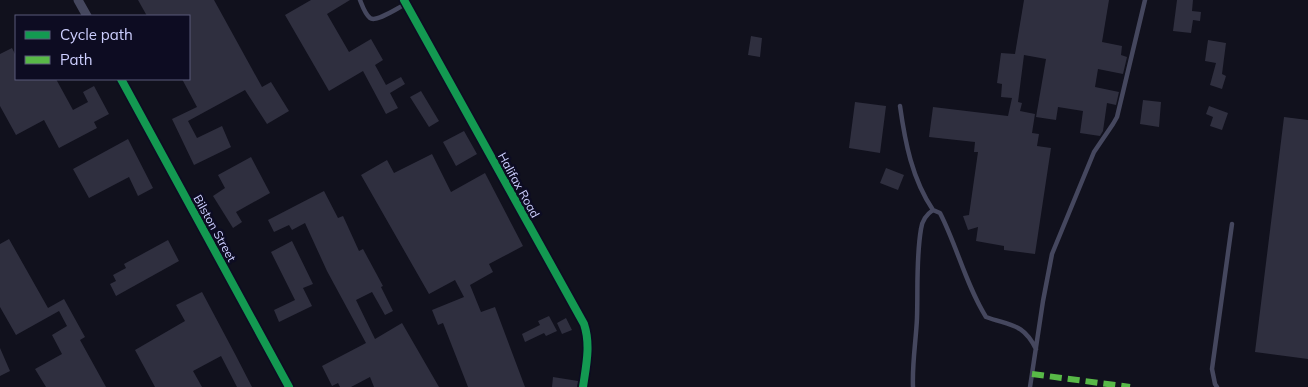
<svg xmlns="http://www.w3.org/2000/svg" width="1308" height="387" viewBox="0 0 1308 387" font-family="Mulish,sans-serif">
<rect width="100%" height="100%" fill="#11111d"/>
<path fill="#2f2f3f" d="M138,0H214L262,87L271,82L289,111L267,124L245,90L188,121L197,138L222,126L231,147L194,165L172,119L197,107L182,79H189V16H147Z
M311,0H350L327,14L349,52L371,39L383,60L375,65L386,85L401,77L405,84L390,93L398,108L386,114L363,71L329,91L285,15Z
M1024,0H1109L1102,42L1122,46L1121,55L1127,57L1123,74L1098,69L1095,87L1119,92L1116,105L1107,103L1103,131L1100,136L1080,133L1083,111L1058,107L1056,120L1036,117L1046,59L1024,55L1018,102L1022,103L1020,111L1035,114L1032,133L1039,134L1037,146L1051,148L1035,254L1004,250V246L976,241L978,227L968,230L963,216L969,215L978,152H974L975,142L929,137L933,107L1008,116L1012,98L1001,97L1002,84L997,83L1001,53L1015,54Z
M1177,0H1193L1192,11L1201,12L1200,21L1193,20L1191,33L1173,31Z
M751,36L762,38L760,57L748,55Z
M1208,40L1226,43L1222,74L1226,76L1222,89L1210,85L1216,63L1205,61Z
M12,48L16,56V79H56L73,110L88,102L83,92L94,86L109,114L94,122L97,128L59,148L44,120L16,135L0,106V54Z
M421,91L439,121L429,127L410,97Z
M1143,100L1161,102L1159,127L1140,124Z
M855,102L886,106L880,153L849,148Z
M1209,106L1228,113L1222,130L1210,126L1213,117L1206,114Z
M1284,117L1308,120V359L1255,352Z
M464,131L477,154L456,166L443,142Z
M128,139L153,188L138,196L129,177L89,198L73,169Z
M432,154L451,192L485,173L523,246L489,264L493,272L470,285L481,312L495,307L525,387H468L443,323L438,325L432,310L464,297L455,280L429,294L361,175L387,160L394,173Z
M251,157L270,193L236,212L242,222L233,228L213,196L225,188L218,175Z
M886,168L904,175L898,190L880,183Z
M324,191L338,218L343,216L359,251L363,249L383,286L381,287L393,311L385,315L372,292L356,300L375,339L402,323L439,387H374L370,377L351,387H340L338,383L332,386L322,366L366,343L327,271L305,223L292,230L289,225L274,232L268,220Z
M9,239L48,308L64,299L85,337L80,340L106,387H46L35,369L62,354L52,335L67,326L59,311L16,335L0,307V244Z
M168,240L179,261L116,296L110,284L116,281L113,275L126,268L124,264Z
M292,241L313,284L303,288L312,306L279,322L274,310L295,300L271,252Z
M202,292L235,354L252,387H237L221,356L193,371L202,387H155L135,350L185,321L176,305Z
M549,316L557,331L546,336L544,333L525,342L522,334L540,325L538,321Z
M566,318L572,330L562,334L557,323Z
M0,348L10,371L0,376Z
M553,377L578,381L577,387H552Z"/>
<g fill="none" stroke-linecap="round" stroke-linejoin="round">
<path stroke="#45475e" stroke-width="4.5" d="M360,0C362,5 365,14 370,18C376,23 399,7 406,4
M900,106C905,142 912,179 933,210
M913,387C912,363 916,341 917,318C918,289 916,258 921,229C922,221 927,214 933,210L940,213C957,246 966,285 986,317C1011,326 1023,323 1036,349
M1030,387L1043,301L1052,254L1094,152L1113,124L1117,117L1145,0
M1217,387L1215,384L1212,369L1232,224"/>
<path stroke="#45475e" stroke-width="9" d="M78,0L87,16
M404,0L584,324C591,345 586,366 583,387
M121,79L289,387"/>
<path stroke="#58b947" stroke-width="6" stroke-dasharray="12 6" stroke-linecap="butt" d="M1032,374L1130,387"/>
<g stroke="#0d0c22" stroke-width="11">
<path id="cycleway" d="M404,0L584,324C591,345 586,366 583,387
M121,79L289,387"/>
</g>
<use href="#cycleway" stroke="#139951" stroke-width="8"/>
</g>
<g text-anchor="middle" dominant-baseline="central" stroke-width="5" stroke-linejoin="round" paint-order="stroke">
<g font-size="12" fill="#cdcfff" stroke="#0d0c22">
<text transform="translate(519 185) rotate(61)">Halifax Road</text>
<text transform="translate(215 228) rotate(61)">Bilston Street</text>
</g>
</g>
<rect x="15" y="15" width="175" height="65" fill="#0d0c22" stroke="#5a5a7a"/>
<rect x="25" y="31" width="25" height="8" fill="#139951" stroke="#5a5a7a"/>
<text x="60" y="40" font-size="15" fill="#cdcfff">Cycle path</text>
<rect x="25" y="56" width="25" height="8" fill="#58b947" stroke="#5a5a7a"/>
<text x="60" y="65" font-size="15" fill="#cdcfff">Path</text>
</svg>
